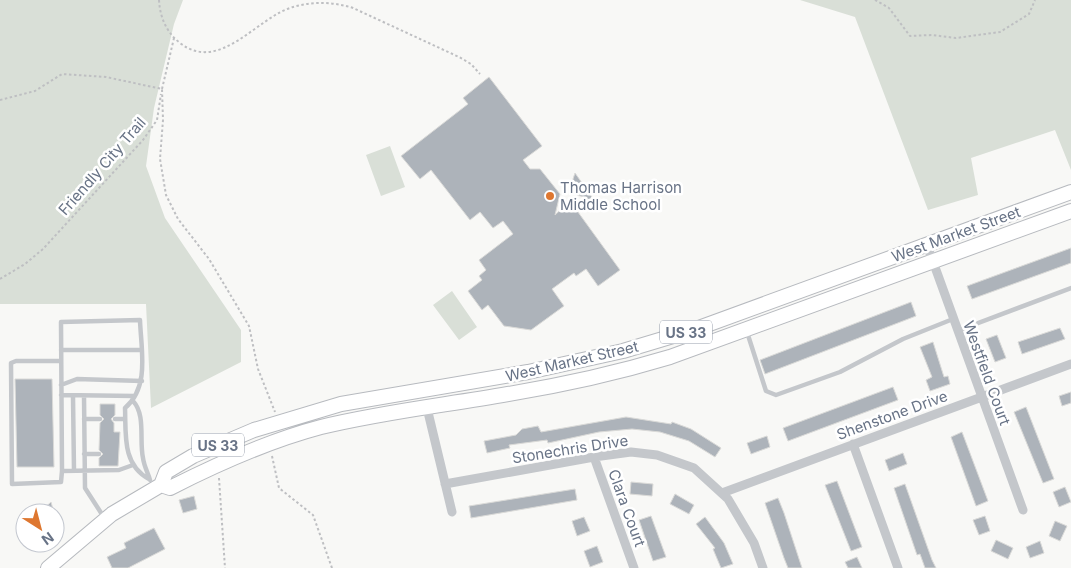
<svg xmlns="http://www.w3.org/2000/svg" width="1071" height="568" viewBox="0 0 1071 568" font-family="Inter,sans-serif">
<rect width="100%" height="100%" fill="#f8f8f6"/>
<path fill="#d9dfd7" d="M0,0H183L174,24L154,108L146,166L165,218L241,330V362L151,408L146,304H0Z
M800,0H1071V170L1055,130L971,158L978,195L928,210L855,17Z
M390,146L405,187L381,196L366,155Z
M452,291L477,327L459,340L433,305Z"/>
<path fill="#adb3ba" stroke="#dadad8" d="M489,77L542,146L523,160L530,169H540L560,194L555,215L570,201L620,270L598,286L586,269L576,276L574,273L552,289L564,306L531,330L504,326L488,305L482,310L468,291L482,280L479,276L486,270L479,260L513,234L503,221L493,228L480,212L470,220L431,170L420,179L401,156L468,104L463,98Z
M575,173L594,200L590,204L584,197L577,195L580,192L572,182Z
M1071,248V263L972,299L967,286Z
M911,302L916,316L765,374L760,360Z
M1060,328L1065,339L1022,354L1018,342Z
M997,335L1006,358L995,362L986,339Z
M933,342L944,377L948,376L950,384L930,391L926,380L932,377L920,347Z
M15,379H52L54,467H17Z
M893,387L898,400L788,441L783,428Z
M1071,392V403L1062,406L1059,396Z
M100,404H115V415L111,419L114,423V432H120L118,466H99V458L103,454L99,450L100,423L104,419L100,415Z
M1026,407L1054,479L1043,483L1014,412Z
M626,417L671,424L672,422L691,429L721,448L715,457L689,441L660,432L632,429L599,432L548,443L547,440L509,445L510,448L487,453L484,441L516,435L522,429L538,426L541,432Z
M962,432L988,501L976,506L951,437Z
M767,436L770,447L751,454L747,443Z
M903,453L907,464L889,471L885,460Z
M837,481L862,547L851,551L825,485Z
M631,482L653,484L652,496L630,494Z
M905,484L932,560L936,568H925L920,554L917,555L894,488Z
M1065,487L1071,502L1059,507L1053,492Z
M575,489L577,500L471,518L469,506Z
M675,494L694,505L689,514L670,504Z
M194,496L197,509L183,513L179,500Z
M778,498L784,513L802,568H788L784,558L765,503Z
M51,502L54,513H39Z
M651,516L666,557L653,561L639,520Z
M985,516L990,531L979,535L973,520Z
M584,517L590,531L577,536L572,521Z
M705,517L724,543L733,564L721,568L713,549L715,548L696,524Z
M1055,521L1067,526L1060,541L1049,536Z
M154,528L165,549L128,568H112L107,557L126,548L124,543Z
M996,540L1013,548L1008,559L991,551Z
M1040,541L1044,553L1030,558L1026,547Z
M597,546L603,562L590,567L584,551Z
M857,557L862,568H848L845,562Z"/>
<g fill="none" stroke-linecap="round" stroke-linejoin="round">
<g stroke="#b7babf" stroke-width="16">
<path id="primary" d="M161,485L170,488C219,463 268,441 321,427C382,412 446,405 508,394C563,385 617,373 670,357L1071,211
M48,568L112,514L161,485L166,472L193,456L254,430L341,404L528,372L623,351L693,330L1071,192"/>
</g>
<path stroke="#bebfc2" stroke-width="2" stroke-dasharray="2.5 2.5" stroke-linecap="butt" d="M159,0C160,17 166,32 180,43C220,74 257,17 293,7C313,1 334,2 353,8L459,57L471,64L480,74
M875,0L889,8L910,36L932,35L956,38L1000,32L1029,14L1035,0
M162,89L174,38
M0,100L35,91L62,74L106,77L162,89L163,120L160,159L166,195L178,219L209,259L249,326L258,369L275,412
M0,279L25,264L43,249L143,140L157,120L161,94
M272,456L279,488L313,515L332,568
M219,478L225,568"/>
<path stroke="#c4c7cb" stroke-width="4.5" d="M957,331L1071,288
M747,332L766,391L776,395L840,372L903,339L953,319
M61,350H141
M61,361H16L11,363L12,484L61,482L62,471L119,470L133,465
M61,385L77,379L142,381
M61,395L135,396
M73,396L74,471
M84,396L85,488L105,519
M133,401C146,415 139,440 143,458C144,466 148,473 150,480
M84,419H100
M115,419H125
M84,454H99
M62,471L61,322L140,320C141,350 150,387 125,408C126,434 122,465 149,479"/>
<path stroke="#c4c7cb" stroke-width="9" d="M927,245L1023,510
M427,408L452,512
M853,444L898,568
M594,457L634,568
M445,484L594,457L631,452L657,455L694,468L728,499L754,543L763,568
M722,493L1071,364"/>
<use href="#primary" stroke="#fff" stroke-width="14"/>
</g>
<circle fill="#de7730" stroke="#fff" stroke-width="2" cx="550" cy="196" r="5"/>
<g text-anchor="middle" dominant-baseline="central" stroke-width="5" stroke-linejoin="round" paint-order="stroke">
<g fill="#fff" stroke="#959daa" stroke-width="1">
<rect x="660" y="320.5" width="52" height="23" rx="4"/>
<rect x="192" y="433.5" width="52" height="23" rx="4"/>
</g>
<g font-size="14" font-weight="bold" fill="#687386">
<text x="686" y="332">US 33</text>
<text x="218" y="445">US 33</text>
</g>
<g font-size="15" fill="#687386" stroke="#fff">
<text transform="translate(102 166) rotate(-49)">Friendly City Trail</text>
<text transform="translate(956 234) rotate(-20)">West Market Street</text>
<text transform="translate(572 361) rotate(-13)">West Market Street</text>
<text transform="translate(987 373) rotate(70)">Westfield Court</text>
<text transform="translate(892 415) rotate(-20)">Shenstone Drive</text>
<text transform="translate(570 449) rotate(-9)">Stonechris Drive</text>
<text transform="translate(627 508) rotate(70)">Clara Court</text>
</g>
<g font-size="15" fill="#687386" stroke="#fff" text-anchor="start">
<text x="560" y="187">Thomas Harrison<tspan x="560" dy="17">Middle School</tspan></text>
</g>
</g>
<g transform="translate(40 528) rotate(144)"><circle r="24" fill="#ffffff" stroke="#c3c7cf"/>
<path d="M0-4L9 19L0 12L-9 19Z" fill="#de7730"/>
<text y="-8" font-size="14" font-weight="bold" text-anchor="middle" fill="#687386">N</text>
</g>
</svg>
